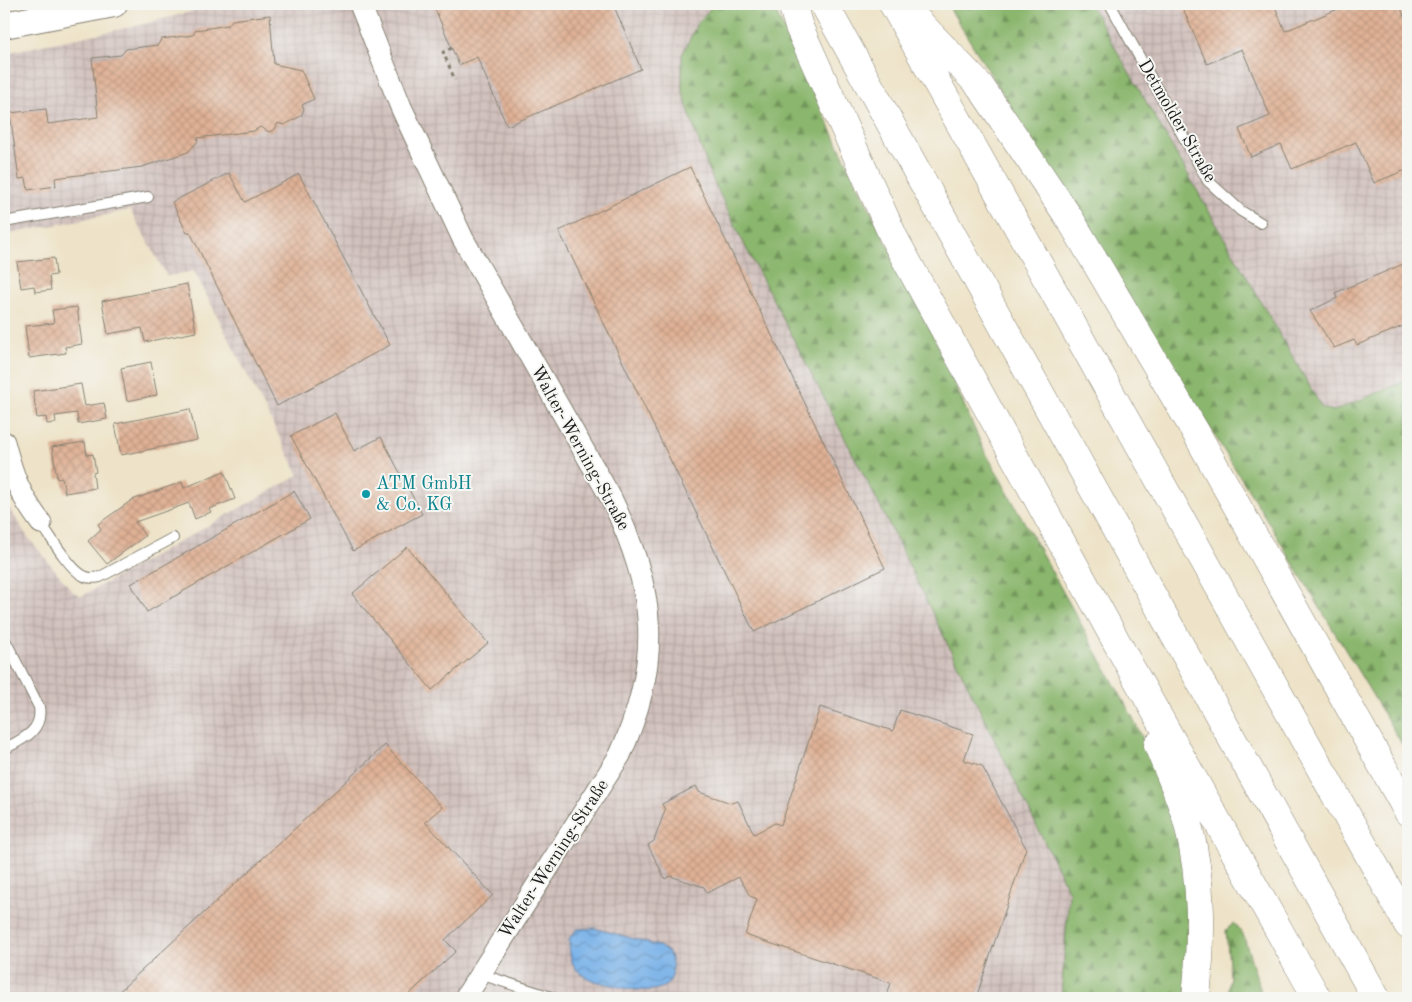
<svg xmlns="http://www.w3.org/2000/svg" width="1412" height="1002" viewBox="0 0 1412 1002" font-family="'Old Standard TT',serif">
<defs>
<pattern id="industrial-grid" width="8" height="8" patternUnits="userSpaceOnUse" patternTransform="scale(1.25)"><rect width="8" height="8" fill="#d0c0bc"/><path d="M0 4h8M4 0v8" fill="none" stroke="#b2a4a1"/></pattern>
<pattern id="forest-firs" width="22" height="20" patternUnits="userSpaceOnUse" patternTransform="scale(1.25)"><rect width="22" height="20" fill="#8ab66d"/><path d="M5 1l3.5 6h-7zM16 11l3.5 6h-7z" fill="#709359"/></pattern>
<pattern id="water-waves" width="16" height="10" patternUnits="userSpaceOnUse" patternTransform="scale(1.25)"><rect width="16" height="10" fill="#78b1e8"/><path d="M0 5q4-4 8 0t8 0" fill="none" stroke="#628fbb"/></pattern>
<pattern id="building-cross-hatch" width="8" height="8" patternUnits="userSpaceOnUse" patternTransform="scale(1.25)"><rect width="8" height="8" fill="#dfb195"/><path d="M0 0l8 8M0 8l8-8" fill="none" stroke="#bf9880"/></pattern>
</defs>
<rect width="100%" height="100%" fill="#f6f6f2"/>
<filter id="ink" filterUnits="userSpaceOnUse"><feTurbulence type="fractalNoise" baseFrequency=".02" numOctaves="2"/><feDisplacementMap in="SourceGraphic" scale="10" xChannelSelector="R" yChannelSelector="G"/><feConvolveMatrix kernelMatrix="1 2 1 2 8 2 1 2 1" color-interpolation-filters="sRGB"/></filter>
<filter id="wash" filterUnits="userSpaceOnUse"><feTurbulence type="fractalNoise" baseFrequency=".0096" numOctaves="4" result="noise"/><feDisplacementMap in="SourceGraphic" scale="20" xChannelSelector="R" yChannelSelector="G"/><feGaussianBlur stdDeviation="1.12" result="paint"/><feColorMatrix in="noise" values="0 0 0 0 0 0 0 0 0 0 0 0 0 0 0 0 0 1.4 0 .05"/><feComposite in="paint" operator="in"/></filter>
<g filter="url(#wash)">
<rect width="100%" height="100%" fill="#eee3c8"/>
<path fill="url(#industrial-grid)" d="M220,4H714L697,24L682,55V90L696,134L712,178L742,240L882,510L1069,892L1061,998H4V500L27,536L73,592L82,596L299,475L194,271L167,276L130,210L4,235V53L136,26Z
M1090,4H1408V380L1334,411L1322,409Z"/>
<path fill="url(#forest-firs)" stroke="#536944" d="M714,4H772L845,159L939,348L982,446L1132,716C1158,770 1180,827 1187,887C1191,923 1186,962 1186,998H1061L1069,892L882,510L742,240L712,178L696,134L682,90V55L697,24Z
M947,4H1090L1322,408L1334,411L1408,380V754L1267,520Z
M1234,923L1243,934L1263,998H1227L1230,976L1226,930Z"/>
<path fill="url(#water-waves)" stroke="#4a6682" d="M595,928L659,946L669,952C685,997 645,993 615,986C600,982 586,981 576,969C570,961 569,950 569,939L577,929Z"/>
<g id="blocks">
<path fill="url(#building-cross-hatch)" d="M447,4H613L641,69L507,126L477,57L459,65L435,9Z
M1181,4H1274L1285,31L1350,4H1399L1408,25V169L1374,183L1356,142L1292,169L1281,144L1251,157L1239,129L1270,116L1242,49L1207,64Z
M270,15L274,64L301,70L314,99L302,105L304,109L301,116L284,125L278,123L275,129L269,132L260,127L254,131L197,138L198,141L188,152L142,167L55,178L56,186L28,190L26,178L19,179L10,113L46,109L48,124L98,117L92,58L121,55L126,49L158,45L161,39L193,35L196,30L228,25L232,20Z
M690,167L885,568L754,632L559,231Z
M229,173L245,202L299,174L390,345L277,406L190,232L187,233L172,202Z
M54,258L56,275L49,276L51,290L35,292L34,286L21,288L17,262Z
M1408,262V324L1357,345L1354,340L1334,348L1310,311L1337,298L1335,293Z
M187,284L196,332L145,342L142,328L108,334L102,301Z
M77,307L82,344L65,347L66,353L29,358L25,326L54,323L52,310Z
M151,362L157,395L127,401L121,368Z
M81,384L85,406L104,403L107,419L78,424L77,413L55,416L56,423L47,424L46,417L37,418L33,391Z
M190,409L197,440L121,455L115,424Z
M335,413L354,451L381,437L422,514L353,551L291,436Z
M85,442L87,455L93,454L96,472L93,473L95,488L65,493L62,478L57,479L52,447Z
M224,471L235,499L209,509L211,512L195,519L189,503L135,522L145,536L107,564L88,541L101,529L98,524L132,500L182,482L184,488Z
M294,491L310,519L147,612L131,584Z
M407,547L488,643L432,690L352,594Z
M820,707L893,731L900,710L973,734L964,760L982,766L1026,848L976,998H886L891,983L745,935L757,899L750,896L739,877L707,893L704,887L670,876L665,879L648,845L654,841L665,810L662,804L696,786L699,792L731,803L738,801L754,834L775,823L781,825Z
M385,745L442,807L425,822L493,895L445,940L456,951L405,998H112Z"/>
</g>
</g>
<g filter="url(#ink)">
<use href="#blocks" fill-opacity="0" stroke="#858072" stroke-width="1"/>
<g fill="none" stroke-linecap="round" stroke-linejoin="round">
<g stroke="#858072" stroke-width="12">
<path id="service" d="M1110,4L1208,181L1241,211L1261,223
M4,222L148,197
M41,523C50,536 70,570 84,576C89,579 95,578 100,577L173,538
M4,638L39,707C43,731 23,739 4,749
M480,974L554,998"/>
</g>
<g stroke="#858072" stroke-width="23">
<path id="minor" d="M360,4L401,107L463,239L611,498C656,592 663,658 620,755L465,998
M4,442C13,476 19,494 41,523"/>
</g>
<g stroke="#858072" stroke-width="28">
<path id="tertiary" d="M4,25L114,4"/>
</g>
<g stroke="#858072" stroke-width="29">
<path id="motorway" d="M792,4L799,27L894,238L1132,670L1317,998
M824,4L1376,998
M893,4L1408,925
M911,14L980,86L1070,219L1195,431L1408,812
M1158,745C1168,771 1181,797 1188,824C1203,884 1202,937 1196,998"/>
</g>
<path stroke="#858072" stroke-width="3" stroke-dasharray="4 4" stroke-linecap="butt" d="M452,48L443,52L455,80"/>
<use href="#service" stroke="#fff" stroke-width="10"/>
<use href="#minor" stroke="#fff" stroke-width="21"/>
<use href="#tertiary" stroke="#fff" stroke-width="26"/>
<use href="#motorway" stroke="#fff" stroke-width="28"/>
</g>
</g>
<circle fill="#0f9aa8" stroke="#f6f6f2" stroke-width="2" cx="366" cy="494" r="5"/>
<g text-anchor="middle" dominant-baseline="central" stroke-width="4" stroke-linejoin="round" paint-order="stroke">
<g font-size="18" fill="#1c1c1c" stroke="#f6f6f2">
<text transform="translate(1177 121) rotate(60)">Detmolder Straße</text>
<text transform="translate(580 448) rotate(61)">Walter-Werning-Straße</text>
<text transform="translate(554 859) rotate(-57)">Walter-Werning-Straße</text>
</g>
<g font-size="18" fill="#0d838f" stroke="#f6f6f2" text-anchor="start">
<text x="376" y="484">ATM GmbH<tspan x="376" dy="21">&amp; Co. KG</tspan></text>
</g>
</g>
<rect width="1412" height="1002" fill="none" stroke="#f6f6f2" stroke-width="20"/>
</svg>
